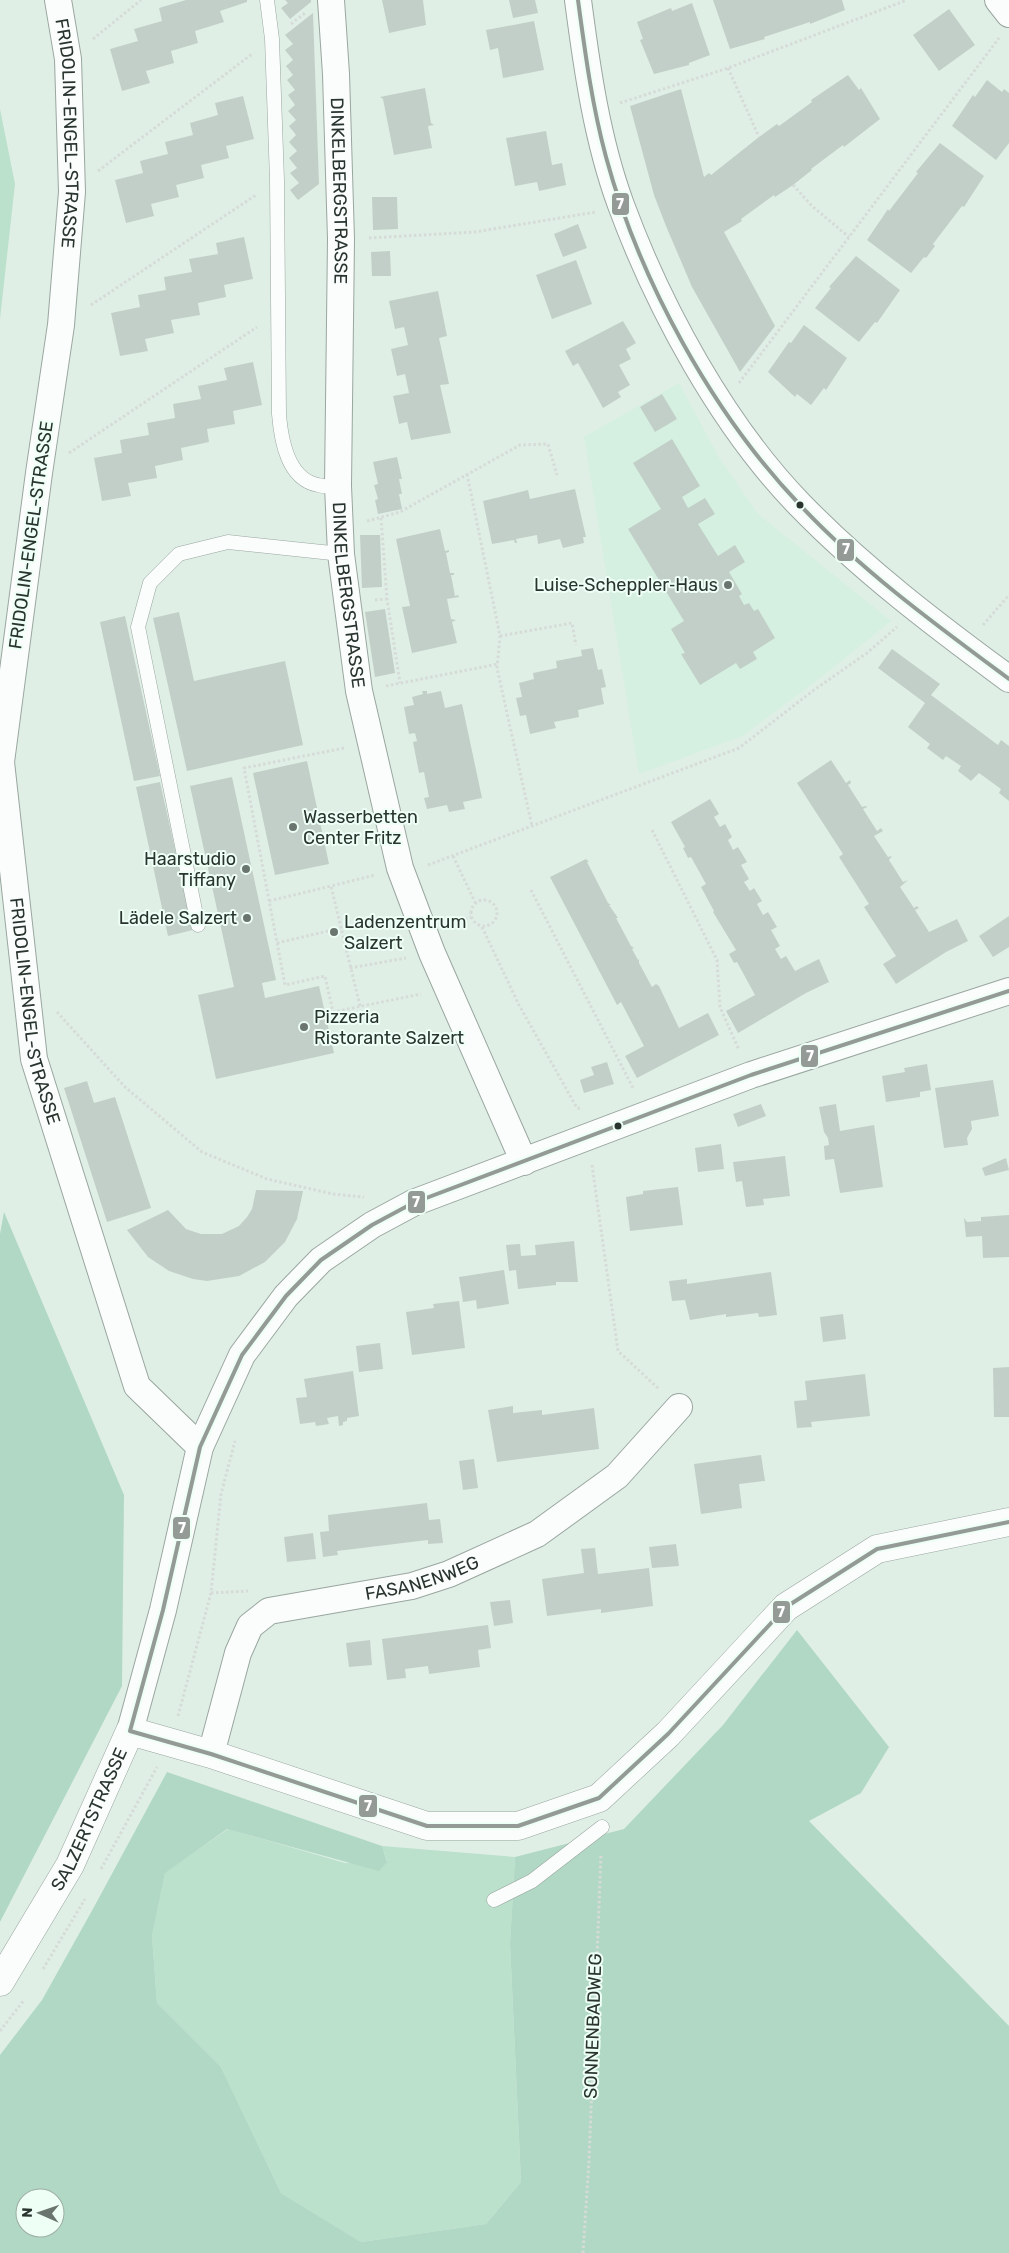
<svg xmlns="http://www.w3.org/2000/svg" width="1009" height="2253" viewBox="0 0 1009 2253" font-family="Rubik,sans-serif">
<rect width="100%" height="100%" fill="#dfefe6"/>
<path fill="#d5f0e0" d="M679,383L718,456L758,514L891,621L815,682L742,736L639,774L584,437Z"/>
<path fill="#bbe0cc" d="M0,109L15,184L0,319Z
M228,1829L345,1863L387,1861L382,1846L515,1857L510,1944L521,2182L486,2224L361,2242L281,2193L221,2067L157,2003L152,1936L165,1872Z"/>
<path fill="#b1d8c4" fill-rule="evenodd" d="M4,1212L124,1495L122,1686L0,1922V1234Z
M797,1630L889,1747L861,1793L809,1821L1009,2026V2253H0V2055L42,2000L94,1907L167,1772L382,1846L387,1862L379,1871L227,1829L165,1873L152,1936L157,2003L221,2067L281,2193L361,2242L486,2224L521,2182L510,1944L515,1857L624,1829L723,1725ZM25,2198H55V2228H25Z"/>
<path fill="#c2cfc8" d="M186,0H247V2L220,11L224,22L195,31L198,43L171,51L174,63L146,71L150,83L122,91L110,49L138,41L134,29L162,21L159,8Z
M285,0H311V2L290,19L281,8L288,3Z
M382,0H423L426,25L389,33Z
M509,0H535L538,13L513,18Z
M713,0H842L845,10L810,24V22L764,37L765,39L730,49Z
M692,3L710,55L689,63V65L654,74L640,40L643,39L637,22L671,8L672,11Z
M949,9L975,45L939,71L913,35Z
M313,13L319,184L298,200L290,190L299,183L290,173L297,168L289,158L297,151L289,142L296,135L289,126L296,120L288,111L295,105L288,95L295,90L287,80L293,75L286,66L293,60L285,50L293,44L285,35Z
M534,21L544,70L503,78L498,48L490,50L486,30Z
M848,75L859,90L861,88L880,119L844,147L843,145L811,169L812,170L793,185L775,197L774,195L741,219L742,221L724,232L775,326L740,372L692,287L666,226L654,195L630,106L681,89L704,177L709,173L711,175L759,137L777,124L779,126L812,102L811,100Z
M987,80L1002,92L1004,89L1009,93V143L996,160L952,126L973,95L975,97Z
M425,88L431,123L434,125L428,126L432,148L394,155L383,99L380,97Z
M243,96L254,139L226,146L229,158L201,165L204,178L176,185L179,197L151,204L154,216L126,223L115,180L143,173L140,161L168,154L165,142L193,135L190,123L218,115L215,103Z
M546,131L552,165L562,163L566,185L539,191L537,182L515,186L506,138Z
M940,143L984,176L964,207L962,206L933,244L935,246L926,258L924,257L911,273L867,240L888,209L889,211L918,173L916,172Z
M372,197H397L398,229L373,230Z
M578,224L587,248L563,257L554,234Z
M244,237L253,279L224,285L226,297L198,303L200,315L171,320L174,333L145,339L148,351L120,356L111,313L140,307L138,295L166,290L164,277L192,272L189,259L218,254L216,243Z
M390,251L391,276H372L371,252Z
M856,256L900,290L877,323L875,322L859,342L815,308L831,288L829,287Z
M576,260L592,304L552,319L536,275Z
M438,291L447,336L439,338L449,384L440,385L451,433L411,440L407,422L399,424L393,396L409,393L405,374L397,376L391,349L408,345L404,327L395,329L389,301Z
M623,321L636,343L626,349L631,359L619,365L630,385L618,392L621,397L603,408L578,363L573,366L565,351Z
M804,325L847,358L826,390L824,388L811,405L797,394L795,397L768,372L789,342L791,343Z
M253,362L262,405L233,411L235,424L207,429L209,442L181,448L183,460L155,466L157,478L128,483L131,496L102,501L94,458L122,453L120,440L149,435L147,423L175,418L173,404L201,399L198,386L227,380L224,368Z
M662,394L677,419L655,432L640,407Z
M672,439L700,486L682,497L688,508L705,498L715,514L698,524L718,556L735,545L745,562L729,572L742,594L739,596L744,605L749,603L754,611L758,609L775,638L753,652L757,659L740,669L736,663L700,685L681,654L685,653L671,629L684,621L628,529L661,509L633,463Z
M397,457L402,479H399L402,494H399L402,509L378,514L375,500L378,499L374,485L378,484L373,462Z
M575,489L586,537H583L584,543L563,548L560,539L538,544L537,535L516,539L517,543H515L514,540L492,544L483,501L528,490L530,499Z
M440,529L445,551L449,550V552L446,553L450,573H454V575H451L455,596L458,595L459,597L447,599L451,619L456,620L452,622L457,643L412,653L402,607L410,606L396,539Z
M360,535H380L382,587L362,588Z
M385,609L395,673L375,677L365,612Z
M179,612L194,681L285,661L303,745L187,771L153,618Z
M125,616L160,776L134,781L100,622Z
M593,648L598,670L602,669L606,687L601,688L604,704L578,710L579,717L554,722L556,728L530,734L526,715L520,716L516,698L522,697L519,683L534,679L533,673L557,668L556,661L582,656L581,650Z
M892,649L940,684L931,695L998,745L1001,740L1009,746V801L999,793L1001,789L979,773L971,781L958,771L961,766L946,756L943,760L927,748L930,744L908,727L925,703L878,668Z
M422,691H427V694L441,691L445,708L462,704L482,798L463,802L465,809L449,812L447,805L427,809L424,798L429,797L424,772L419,773L413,742L417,741L415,733L409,734L404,707L414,705L412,697L423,694Z
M831,760L846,783L850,780L851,783L848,785L862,807L866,806L867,807L863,809L877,831L881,828L883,831L874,836L888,857L892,856L889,860L903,882L908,880L900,887L914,908L917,906L919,908L915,910L929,932L957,919L968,941L946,952L896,984L883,964L896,956L864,907L869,904L839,857L843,854L797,783Z
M307,761L329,864L275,875L253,773Z
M232,777L276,980L262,983L265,998L319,986L334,1053L216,1079L198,995L234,987L190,786Z
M160,782L193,930L168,936L136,787Z
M710,799L719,814L714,817L720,827L725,824L732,837L728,840L733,850L738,847L747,862L741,865L749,879L744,882L750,891L754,888L762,901L757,904L763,915L768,912L777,927L771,930L780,946L775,949L781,959L786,956L795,971L819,959L829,982L806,993L738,1033L726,1011L755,995L737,962L734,963L729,954L736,950L713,912L714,911L701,887L706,884L691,857L688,858L683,848L685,847L671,822Z
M586,859L589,862H587L608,903L611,905H609L618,918H616L631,946L634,948L632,949L638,960L639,959V963L652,987L656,984L659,986L679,1028L708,1013L719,1035L637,1078L625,1056L644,1046L621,1002L617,1005L550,877Z
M1009,916V947L993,957L979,936Z
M607,1062L614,1084L584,1093L580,1080L594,1075L591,1067Z
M927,1064L931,1090L920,1092V1097L886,1102L882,1076L905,1072L904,1068Z
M993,1080L999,1116L971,1121L972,1129L967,1138L968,1145L944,1148L935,1088Z
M87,1081L94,1103L115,1097L151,1208L107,1222L64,1088Z
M761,1104L766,1116L738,1127L733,1114Z
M836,1104L840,1131L874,1125L883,1187L840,1193L834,1159L825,1160L824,1146L829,1145L828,1138L824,1132L819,1107Z
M721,1144L724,1169L698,1172L695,1148Z
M785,1156L790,1196L763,1199L764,1205L746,1207L742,1181L736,1182L733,1162Z
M1006,1158L1009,1170L985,1176L982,1168Z
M678,1187L683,1225L630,1231L626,1197L643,1194V1191Z
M256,1190L303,1191L297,1219L285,1242L265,1262L239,1276L207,1281L193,1279L169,1271L148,1257L127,1230L168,1210L186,1229L201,1234H222L239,1226L247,1217L252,1209Z
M1009,1215V1257L983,1258L982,1236L966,1237L964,1218L967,1222L981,1221V1217Z
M574,1241L578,1282H556V1285L518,1289L516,1270L509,1271L506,1245L520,1244L521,1256L536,1255L535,1245Z
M504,1270L509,1304L477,1309L476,1300L463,1302L459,1277Z
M771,1272L777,1315L759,1317L758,1313L726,1317V1314L690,1320L685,1300L672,1301L669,1281L687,1279V1284Z
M459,1301L465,1348L412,1355L406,1312L434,1308L433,1304Z
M843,1314L846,1339L823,1342L820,1317Z
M380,1343L383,1369L359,1372L356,1346Z
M1009,1367V1417H994L993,1368Z
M353,1371L359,1416L347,1418V1421L343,1422V1425L339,1426L338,1416L327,1418L329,1424L316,1426L315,1422L300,1424L296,1398L307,1397L304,1379Z
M865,1374L870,1416L811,1422L812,1427L797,1428L794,1401L807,1400L805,1381Z
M513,1406V1413L542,1410V1415L594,1408L599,1449L497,1462L488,1410Z
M761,1455L765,1481L739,1484L742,1508L701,1514L694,1464Z
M474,1459L478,1488L463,1490L459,1461Z
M427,1503L429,1520L440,1519L443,1543L428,1544V1540L337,1551L338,1555L323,1557L320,1532L329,1531L328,1515Z
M313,1533L316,1559L287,1562L284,1537Z
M676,1544L679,1566L652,1568L649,1547Z
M595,1548L598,1574L649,1568L653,1606L601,1613V1609L547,1616L542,1579L584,1573L581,1549Z
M510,1600L513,1623L494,1626L490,1602Z
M488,1625L491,1648L478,1650L480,1667L429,1674L428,1666L405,1669L406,1678L387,1680L382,1639Z
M370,1640L372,1665L349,1667L346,1643Z"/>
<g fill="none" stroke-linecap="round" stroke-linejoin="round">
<g stroke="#9aa6a0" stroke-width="15">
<path id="service" d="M267,0L272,39L277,180L279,414C281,439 287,479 318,485C324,487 331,486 338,486
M198,925L138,627L150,583L179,554L228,542L341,554
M494,1900L532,1881L602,1827"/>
</g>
<g stroke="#9aa6a0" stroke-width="28">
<g id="minor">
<path id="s1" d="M58,0L68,59L72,192L61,325L39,473L1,762L34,1059L137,1386L200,1447"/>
<path id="s2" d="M331,0L336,74L341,239L338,486L341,554L359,691L400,868L432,953L524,1162"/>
<path d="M578,0C587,69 597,140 621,205C659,308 723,426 800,505C863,570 937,626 1009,679"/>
<path d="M998,0L1009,14"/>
<path d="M130,1731L163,1610L200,1447L242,1355L286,1296L321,1260L372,1225L413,1203L751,1075L1009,991"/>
<path id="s3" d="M211,1754L238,1653L250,1626L269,1611L412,1586L449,1574L537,1534L617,1476L679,1407"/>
</g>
</g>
<g stroke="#9aa6a0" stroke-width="29">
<g id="tertiary">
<path id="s4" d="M0,1982L70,1865L130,1731L211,1754L427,1826H518L599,1798L668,1734L786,1607L877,1549L1009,1522"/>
</g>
</g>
<path stroke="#d6dbd8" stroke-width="3" stroke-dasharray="2.5 2.5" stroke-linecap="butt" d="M291,24L305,13
M93,39L141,0
M728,68L759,137
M620,103L728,68L907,0
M98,171L252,54
M793,185L812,206L849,237
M369,238L475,232L596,212
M91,305L256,195
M739,383L999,38
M69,453L257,327
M467,474L500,636L497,668L532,826
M381,518L387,599L400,683
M367,521L400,512L520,445L548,444L557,475
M375,600L387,599
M983,625L1009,595
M500,636L572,623L576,645
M386,686L498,664
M344,748L244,768L285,985L325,976L333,1012L421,994
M652,830L717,960L720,1007L739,1050
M453,856L475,902
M428,865L739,748L814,690L867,653L897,627
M531,890L634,1090
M471 913a13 13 0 1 1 26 0a13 13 0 1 1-26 0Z
M269,901L331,886
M451,925L471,917
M482,927L519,1005L577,1108L582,1109
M277,943L341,928
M350,968L406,958
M360,1006L331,886L375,875
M57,1012L125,1087L202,1152L267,1179L333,1194L364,1197
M592,1165L618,1351L659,1389
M211,1593L248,1591
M178,1716L211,1593L221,1494L235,1441
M101,1869L157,1767
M43,1969L85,1899
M0,2031L24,2000
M583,2253L589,2161L601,1854"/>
<use href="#service" stroke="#fafdfb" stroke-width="14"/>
<use href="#minor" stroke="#fafdfb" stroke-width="26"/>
<use href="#tertiary" stroke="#fafdfb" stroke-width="28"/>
<g stroke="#eefff6" stroke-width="8">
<path id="bus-1" d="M578,0C585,52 592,105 606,157C639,279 712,413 800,505C862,571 936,625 1009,679
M130,1731L163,1610L200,1447L242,1355L286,1296L321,1260L372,1225L413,1203L751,1075L1009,991
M130,1731L211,1754L427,1826H518L599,1798L668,1734L786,1607L877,1549L1009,1522"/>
</g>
<use href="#bus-1" stroke="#949a96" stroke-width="4"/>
</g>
<g fill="#29342e" stroke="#eefff6" stroke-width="2">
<circle cx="800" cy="505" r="4.5"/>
<circle cx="618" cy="1126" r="4.5"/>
</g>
<g fill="#69756e" stroke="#eefff6" stroke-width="2">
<circle cx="728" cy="585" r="5"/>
<circle cx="293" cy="827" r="5"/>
<circle cx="246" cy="869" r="5"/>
<circle cx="247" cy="918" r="5"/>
<circle cx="334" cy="932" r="5"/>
<circle cx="304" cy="1027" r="5"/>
</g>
<g text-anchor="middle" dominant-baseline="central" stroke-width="4" stroke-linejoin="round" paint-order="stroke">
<g font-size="18" fill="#29342e" stroke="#eefff6">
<text stroke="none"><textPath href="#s1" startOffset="134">FRIDOLIN-ENGEL-STRASSE</textPath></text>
<text stroke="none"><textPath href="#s2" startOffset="191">DINKELBERGSTRASSE</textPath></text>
<text transform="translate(31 535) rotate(-82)">FRIDOLIN-ENGEL-STRASSE</text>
<text stroke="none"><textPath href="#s2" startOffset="596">DINKELBERGSTRASSE</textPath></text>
<text stroke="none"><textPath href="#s1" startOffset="1019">FRIDOLIN-ENGEL-STRASSE</textPath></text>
<text stroke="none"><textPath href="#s3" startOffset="315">FASANENWEG</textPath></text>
<text stroke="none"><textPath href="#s4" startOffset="186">SALZERTSTRASSE</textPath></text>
<text transform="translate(593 2026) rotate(-88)">SONNENBADWEG</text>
</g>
<g font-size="18" fill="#29342e" stroke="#eefff6" text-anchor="end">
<text x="718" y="585">Luise‑Scheppler‑Haus</text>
<text x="303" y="817" text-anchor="start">Wasserbetten<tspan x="303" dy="21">Center Fritz</tspan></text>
<text x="236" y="859">Haarstudio<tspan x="236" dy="21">Tiffany</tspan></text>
<text x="237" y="918">Lädele Salzert</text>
<text x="344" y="922" text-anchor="start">Ladenzentrum<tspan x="344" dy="21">Salzert</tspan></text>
<text x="314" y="1017" text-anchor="start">Pizzeria<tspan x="314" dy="21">Ristorante Salzert</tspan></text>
</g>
</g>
<g stroke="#eefff6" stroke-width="2">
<rect x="611" y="192" width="19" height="24" rx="5" fill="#949a96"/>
<rect x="836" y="538" width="19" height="24" rx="5" fill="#949a96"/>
<rect x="800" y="1044" width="19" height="24" rx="5" fill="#949a96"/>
<rect x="407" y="1190" width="19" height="24" rx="5" fill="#949a96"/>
<rect x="172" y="1516" width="19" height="24" rx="5" fill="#949a96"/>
<rect x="772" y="1600" width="19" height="24" rx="5" fill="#949a96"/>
<rect x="358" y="1794" width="20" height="24" rx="5" fill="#949a96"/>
</g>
<g font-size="14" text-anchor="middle" font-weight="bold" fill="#fff">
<text x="620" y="209">7</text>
<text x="846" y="554">7</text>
<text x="810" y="1061">7</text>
<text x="416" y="1207">7</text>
<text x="182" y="1533">7</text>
<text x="781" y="1617">7</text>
<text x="368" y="1811">7</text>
</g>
<g transform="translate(40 2213) rotate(272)"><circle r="24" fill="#eefff6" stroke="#9faea6"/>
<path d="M0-4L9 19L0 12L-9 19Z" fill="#69756e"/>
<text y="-8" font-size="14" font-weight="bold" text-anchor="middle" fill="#29342e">N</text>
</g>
</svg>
